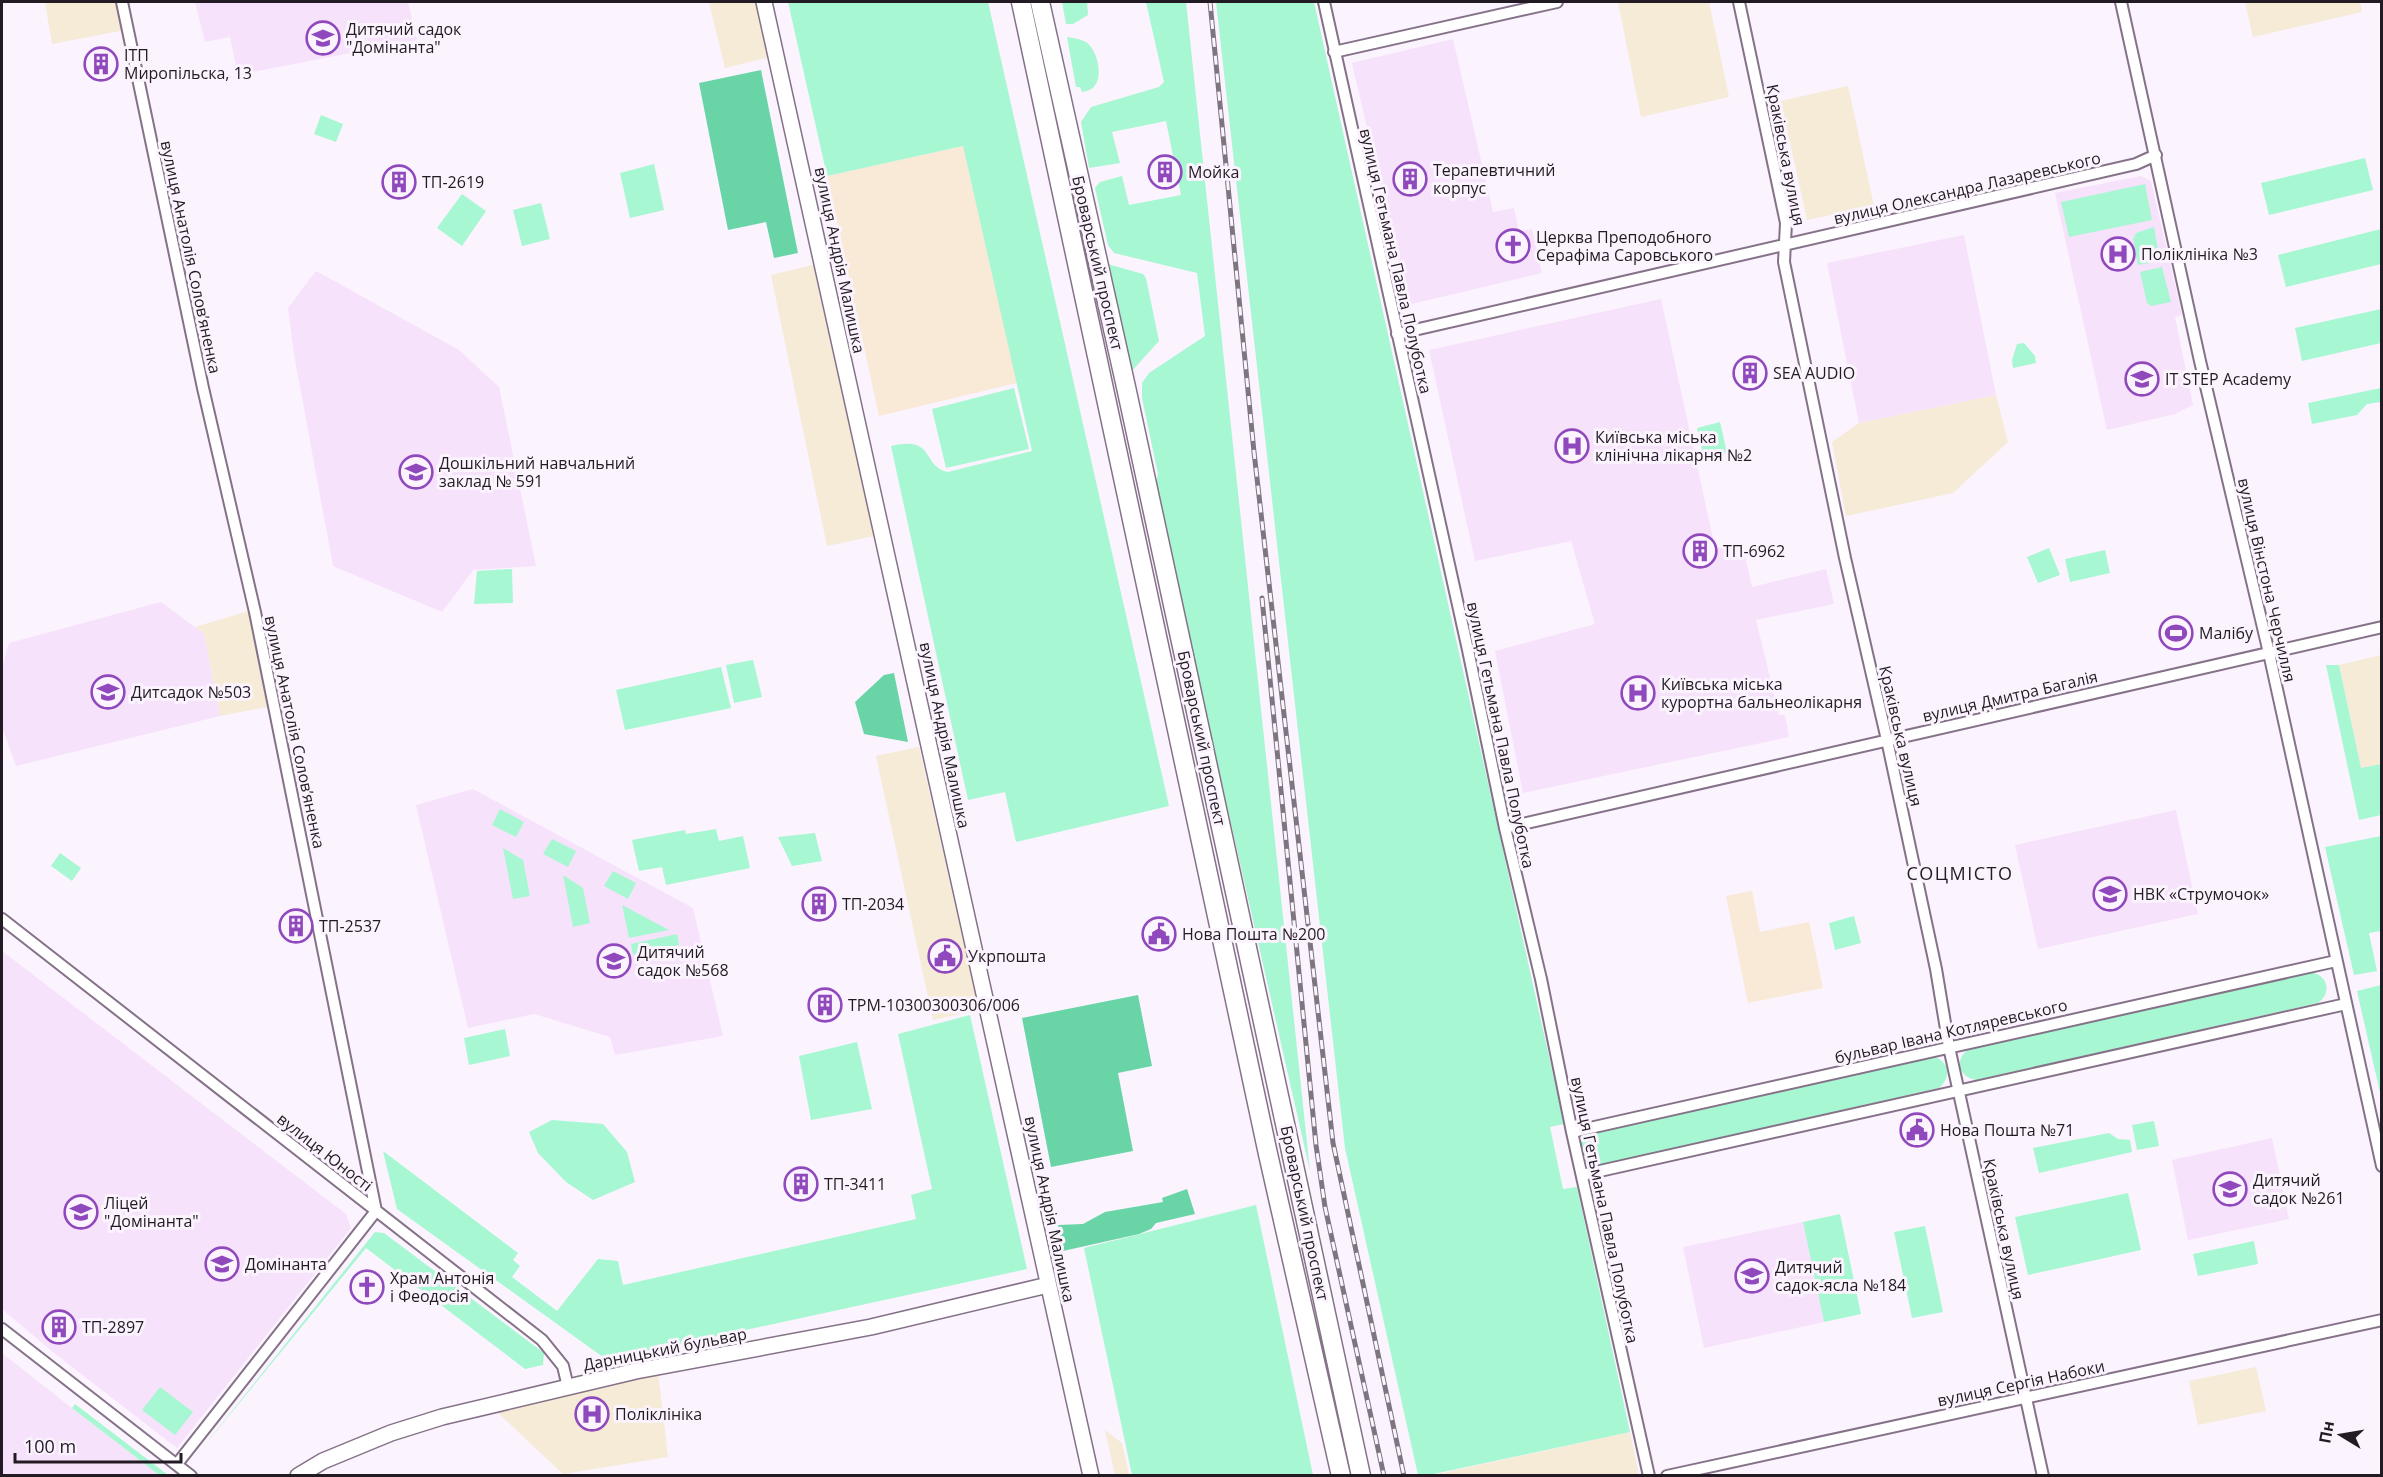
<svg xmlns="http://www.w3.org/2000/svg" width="2383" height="1477" viewBox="0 0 2383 1477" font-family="'Open Sans',sans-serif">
<rect width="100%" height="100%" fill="#fbf3fd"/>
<path fill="#f5ebd6" d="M45,2H119L125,30L52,44Z
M709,2H757L770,57L725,68Z
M1618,2H1709L1729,97L1641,117Z
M2245,2H2360L2362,12L2253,37Z
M1848,86L1874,206L1807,220L1781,101Z
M813,265L874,536L827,546L771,275Z
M1996,395L2008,442L1953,493L1846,516L1832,442L1859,423Z
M252,610L272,706L220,716L204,634L195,627Z
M2381,655V764L2361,768L2339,665Z
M919,747L979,1010L933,1020L876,756Z
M2256,1367L2266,1411L2198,1425L2189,1381Z
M658,1372L668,1457L563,1474L495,1410Z
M1105,1430L1122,1443L1129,1475H1115Z
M1630,1432L1639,1475L1429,1476Z"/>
<path fill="#f9e9d7" d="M963,146L1017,383L879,416L827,176Z
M1752,891L1760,932L1809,922L1823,988L1748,1003L1726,896Z"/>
<path fill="#f7e2fb" d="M195,2H408L417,40L238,75L230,37L205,42Z
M1453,39L1493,212L1514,208L1519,232L1532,229L1542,273L1408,305L1352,63Z
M2141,176L2151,181L2182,315L2175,317L2193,405L2175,414L2107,430L2055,193Z
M1964,235L1996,395L1859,423L1827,263Z
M316,271L459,350L499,387L536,566L473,570L442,612L333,566L294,354L288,308Z
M1661,299L1715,548L1743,546L1752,587L1826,569L1834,604L1756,620L1779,715H1785L1789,737L1523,793L1495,651L1595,624L1571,541L1475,561L1429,350Z
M161,602L204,634L220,716L16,766L2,727V667L9,643Z
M473,789L693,908L723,1036L615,1055L610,1037L534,1014L468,1028L416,805Z
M2176,810L2198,914L2038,949L2015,845Z
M2,951L346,1214L351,1228L177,1448L54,1353L2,1309Z
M2272,1138L2289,1219L2188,1240L2172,1160Z
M1803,1222L1824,1322L1704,1348L1683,1247Z
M2,1353L68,1405L159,1475H2Z"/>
<path fill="#a7f7d2" d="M788,2H988L1169,806L1016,842L1005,792L968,800L891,446C936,435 921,466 948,472L1032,451L963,146L827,176Z
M1062,2H1087L1088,15L1073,24H1066Z
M1146,2H1186L1310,1171L1155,489L1158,474L1142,398V383L1149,373L1205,336L1197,273L1114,253L1108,245L1095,188L1100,182L1122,176L1129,205L1181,195L1166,121L1112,132L1120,163L1089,168L1081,122L1091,107L1159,87L1164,82Z
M1216,2H1314L1564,1124L1550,1127L1563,1189L1577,1187L1630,1432L1429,1475H1418L1345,1148Z
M1067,37C1073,38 1080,39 1086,42C1098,50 1105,81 1091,89C1088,91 1085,91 1082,92L1080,87H1076Z
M321,115L343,124L336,142L314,134Z
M2365,158L2373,190L2269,215L2261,183Z
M654,164L664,210L630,218L620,173Z
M2145,184L2152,220L2069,237L2061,202Z
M462,194L486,211L462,246L437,228Z
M541,203L550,239L522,246L513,210Z
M2154,227L2160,261L2138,265L2133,239L2136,233Z
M2381,229V264L2286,287L2278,255Z
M1104,263L1143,274L1146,278L1159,341L1130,373Z
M2162,267L2171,302L2151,306L2147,303L2140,272Z
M2381,309V343L2302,361L2295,328Z
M2024,343L2035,356L2036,363L2013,368L2012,360L2017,344Z
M1014,388L1029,449L946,468L932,409Z
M2381,388V402L2367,404L2357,415L2312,424L2308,403Z
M1720,422L1727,453L1704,459L1697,428Z
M2049,548L2060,575L2038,583L2027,557Z
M2105,550L2110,573L2070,582L2065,559Z
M512,569L513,603L474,604L477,571Z
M753,660L762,697L734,703L726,665Z
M2326,665H2339L2361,768L2381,764V815L2359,820Z
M721,667L731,708L625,730L616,690Z
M500,809L524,822L516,837L492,825Z
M716,829L719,841L743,836L750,868L666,885L662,867L639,871L632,840L685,830L686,834Z
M815,833L822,861L792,866L778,837Z
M2381,836V931L2369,933L2377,971L2354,975L2325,847Z
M552,839L576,851L568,867L543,854Z
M503,848L523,860L530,896L513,899Z
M60,853L81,868L72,881L51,866Z
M613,871L636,883L628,899L604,886Z
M563,875L583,888L590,923L573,927Z
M622,905L669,930L629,938Z
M1854,916L1861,943L1835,950L1829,923Z
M677,934L679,945L633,955L631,944Z
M2307,973C2326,971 2334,992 2318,1003L1976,1080C1958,1077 1954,1059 1969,1049Z
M2381,985H2382L2381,1097L2357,991Z
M970,1015L1027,1269L607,1360L397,1209L383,1151L518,1253L513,1260L520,1266L512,1277L557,1311L598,1259L618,1261L623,1285L916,1219L911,1195L932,1189L898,1034Z
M505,1029L510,1056L469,1065L464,1038Z
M857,1042L872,1109L811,1120L799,1056Z
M1933,1056C1949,1061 1952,1077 1939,1088L1594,1167C1582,1167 1581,1153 1580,1142L1586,1134Z
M552,1120L603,1124L627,1152L635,1182L593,1200L566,1182L538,1153L529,1132Z
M2154,1121L2159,1146L2137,1150L2132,1125Z
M2109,1133L2118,1139L2130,1140L2132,1152L2039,1173L2033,1148Z
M2128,1193L2141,1250L2028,1275L2015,1217Z
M1256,1205L1313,1475H1132L1084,1248Z
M1840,1214L1861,1314L1824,1322L1803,1222Z
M1925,1226L1943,1312L1912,1318L1894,1232Z
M375,1232L384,1233L544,1353L543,1365L525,1369L366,1248L196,1456Z
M2254,1241L2258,1264L2198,1276L2193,1254Z
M160,1387L193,1412L175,1435L142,1410Z
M75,1404L168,1475H159L72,1408Z"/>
<path fill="#69d5a7" d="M761,70L798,253L774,258L766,222L728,230L699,83Z
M894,673L908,742L864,734L855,702L884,675Z
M1138,995L1152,1066L1118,1073L1133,1151L1051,1167L1022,1018Z
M1187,1189L1195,1214L1156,1223L1151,1229L1139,1234L1063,1251L1058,1225L1083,1224L1105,1212L1163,1202L1162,1198Z"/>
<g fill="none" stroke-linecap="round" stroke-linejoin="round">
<g stroke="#857288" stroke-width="14">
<path id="street" d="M122,2L203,388L255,612L376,1211
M1324,2L1468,650L1505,828L1541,979L1572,1132L1649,1476
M1739,2L1786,223L1784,262L1845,558L1887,740L1936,969L1949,1047L2043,1476
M2121,2L2200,361L2269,653L2382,1166
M1334,52L1557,2
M1397,334L2136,164L2156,155
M1505,828L2382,627
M2,919L542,1340L563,1366L568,1387
M1572,1132L2336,961
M1582,1175L2346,1004
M2,1329L191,1476
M177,1464L376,1211
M1667,1476L2382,1320"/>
</g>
<g stroke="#857288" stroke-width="18">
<path id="secondary" d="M764,2L1091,1476
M298,1476L323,1461L391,1433L442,1417L636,1371L871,1327L1048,1285"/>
</g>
<g stroke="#857288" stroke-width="21">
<path id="primary" d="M1021,2L1268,1154L1341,1476
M1040,2L1126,387L1361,1476"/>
</g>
<use href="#street" stroke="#fff" stroke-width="10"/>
<use href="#secondary" stroke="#fff" stroke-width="15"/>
<use href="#primary" stroke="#fff" stroke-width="18"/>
<g stroke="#7d757f" stroke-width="5">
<path id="rail" d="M1210,2L1254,452L1333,1143L1404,1476
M1262,598L1316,1145L1325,1207L1384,1476"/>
</g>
<use href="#rail" stroke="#fbf3fd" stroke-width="3" stroke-dasharray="9" stroke-linecap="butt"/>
</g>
<defs>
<g id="school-ring" transform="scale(1.725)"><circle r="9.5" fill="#fbf3fd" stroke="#8f49bd" stroke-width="1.5"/><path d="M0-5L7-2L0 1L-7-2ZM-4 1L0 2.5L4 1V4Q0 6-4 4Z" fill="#8f49bd"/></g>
<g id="building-ring" transform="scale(1.725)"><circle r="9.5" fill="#fbf3fd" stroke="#8f49bd" stroke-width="1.5"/><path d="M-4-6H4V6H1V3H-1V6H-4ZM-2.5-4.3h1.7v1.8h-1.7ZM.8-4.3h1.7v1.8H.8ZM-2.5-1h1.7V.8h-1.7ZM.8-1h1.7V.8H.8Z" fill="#8f49bd"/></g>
<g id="church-ring" transform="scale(1.725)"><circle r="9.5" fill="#fbf3fd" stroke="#8f49bd" stroke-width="1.5"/><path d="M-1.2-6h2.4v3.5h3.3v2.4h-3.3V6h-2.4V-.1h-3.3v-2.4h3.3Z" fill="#8f49bd"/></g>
<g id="hospital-ring" transform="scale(1.725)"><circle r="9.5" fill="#fbf3fd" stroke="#8f49bd" stroke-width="1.5"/><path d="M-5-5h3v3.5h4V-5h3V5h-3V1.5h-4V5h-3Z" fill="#8f49bd"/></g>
<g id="stadium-ring" transform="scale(1.725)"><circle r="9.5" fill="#fbf3fd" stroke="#8f49bd" stroke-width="1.5"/><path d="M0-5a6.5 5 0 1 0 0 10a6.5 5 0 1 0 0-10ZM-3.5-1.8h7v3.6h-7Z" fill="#8f49bd"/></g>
<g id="civic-ring" transform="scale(1.725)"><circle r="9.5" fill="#fbf3fd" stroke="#8f49bd" stroke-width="1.5"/><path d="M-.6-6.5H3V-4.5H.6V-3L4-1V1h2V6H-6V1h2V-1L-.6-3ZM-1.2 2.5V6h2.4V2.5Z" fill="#8f49bd"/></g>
</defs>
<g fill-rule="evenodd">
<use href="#school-ring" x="323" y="38"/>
<use href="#building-ring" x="101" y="64"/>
<use href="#building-ring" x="1165" y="172"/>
<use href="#building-ring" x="1410" y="179"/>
<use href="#building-ring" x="399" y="182"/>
<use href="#church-ring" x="1513" y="246"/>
<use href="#hospital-ring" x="2118" y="254"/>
<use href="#building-ring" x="1750" y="373"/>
<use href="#school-ring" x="2142" y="379"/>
<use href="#hospital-ring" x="1572" y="446"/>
<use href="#school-ring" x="416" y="472"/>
<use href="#building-ring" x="1700" y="551"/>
<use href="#stadium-ring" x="2176" y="633"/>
<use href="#school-ring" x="108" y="692"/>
<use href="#hospital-ring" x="1638" y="693"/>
<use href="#school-ring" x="2110" y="894"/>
<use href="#building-ring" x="819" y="904"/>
<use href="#building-ring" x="296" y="926"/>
<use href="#civic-ring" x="1159" y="934"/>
<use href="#civic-ring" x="945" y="956"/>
<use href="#school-ring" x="614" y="961"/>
<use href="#building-ring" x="825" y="1005"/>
<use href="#civic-ring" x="1917" y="1130"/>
<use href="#building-ring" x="801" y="1184"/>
<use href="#school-ring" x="2230" y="1189"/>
<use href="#school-ring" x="81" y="1212"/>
<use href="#school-ring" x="222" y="1264"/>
<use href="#school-ring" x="1752" y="1276"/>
<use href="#church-ring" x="367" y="1287"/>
<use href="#building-ring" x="59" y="1327"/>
<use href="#hospital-ring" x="592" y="1414"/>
</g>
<g text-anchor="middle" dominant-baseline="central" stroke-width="6" stroke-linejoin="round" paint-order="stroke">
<g font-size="16" fill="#231b24" stroke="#fbf3fd" text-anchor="start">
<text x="346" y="29">Дитячий садок<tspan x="346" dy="18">"Домінанта"</tspan></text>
<text x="124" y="55">ІТП<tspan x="124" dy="18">Миропільска, 13</tspan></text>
<text x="1433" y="170">Терапевтичний<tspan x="1433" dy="18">корпус</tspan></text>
<text x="1188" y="172">Мойка</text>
<text x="422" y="182">ТП-2619</text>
<text x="1536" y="237">Церква Преподобного<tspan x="1536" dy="18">Серафіма Саровського</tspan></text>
<text x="2141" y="254">Поліклініка №3</text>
<text x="1773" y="373">SEA AUDIO</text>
<text x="2165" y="379">IT STEP Academy</text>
<text x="1595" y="437">Київська міська<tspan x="1595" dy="18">клінічна лікарня №2</tspan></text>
<text x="439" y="463">Дошкільний навчальний<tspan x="439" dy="18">заклад № 591</tspan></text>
<text x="1723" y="551">ТП-6962</text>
<text x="2199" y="633">Малібу</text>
<text x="1661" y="684">Київська міська<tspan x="1661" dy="18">курортна бальнеолікарня</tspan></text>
<text x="131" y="692">Дитсадок №503</text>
<text x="2133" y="894">НВК «Струмочок»</text>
<text x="842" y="904">ТП-2034</text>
<text x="319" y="926">ТП-2537</text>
<text x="1182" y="934">Нова Пошта №200</text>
<text x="637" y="952">Дитячий<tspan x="637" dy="18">садок №568</tspan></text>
<text x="968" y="956">Укрпошта</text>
<text x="848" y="1005">ТРМ-10300300306/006</text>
<text x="1940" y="1130">Нова Пошта №71</text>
<text x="2253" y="1180">Дитячий<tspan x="2253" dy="18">садок №261</tspan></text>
<text x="824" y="1184">ТП-3411</text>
<text x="104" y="1203">Ліцей<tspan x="104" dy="18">"Домінанта"</tspan></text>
<text x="245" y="1264">Домінанта</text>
<text x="1775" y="1267">Дитячий<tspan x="1775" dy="18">садок-ясла №184</tspan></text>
<text x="390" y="1278">Храм Антонія<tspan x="390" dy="18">і Феодосія</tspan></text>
<text x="82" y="1327">ТП-2897</text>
<text x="615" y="1414">Поліклініка</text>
</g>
<g font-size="16" fill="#231b24" stroke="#fbf3fd">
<text transform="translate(1786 155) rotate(79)">Краківська вулиця</text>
<text transform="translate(1967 188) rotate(-13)">вулиця Олександра Лазаревського</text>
<text transform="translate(191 257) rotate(78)">вулиця Анатолія Соловʼяненка</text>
<text transform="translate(840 260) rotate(78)">вулиця Андрія Малишка</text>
<text transform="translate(1396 261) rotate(77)">вулиця Гетьмана Павла Полуботка</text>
<text transform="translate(1098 263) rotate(77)">Броварський проспект</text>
<text transform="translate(2267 580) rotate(77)">вулиця Вінстона Черчилля</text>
<text transform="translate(2010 696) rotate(-13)">вулиця Дмитра Багалія</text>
<text transform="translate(295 732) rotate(78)">вулиця Анатолія Соловʼяненка</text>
<text transform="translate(945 735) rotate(78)">вулиця Андрія Малишка</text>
<text transform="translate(1501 735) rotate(78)">вулиця Гетьмана Павла Полуботка</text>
<text transform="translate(1901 736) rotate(77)">Краківська вулиця</text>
<text transform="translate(1202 738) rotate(78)">Броварський проспект</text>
<text transform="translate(1951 1031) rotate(-13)">бульвар Івана Котляревського</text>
<text transform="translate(325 1152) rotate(38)">вулиця Юності</text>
<text transform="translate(1050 1209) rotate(78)">вулиця Андрія Малишка</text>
<text transform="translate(1605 1210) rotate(78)">вулиця Гетьмана Павла Полуботка</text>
<text transform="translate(1305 1213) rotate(78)">Броварський проспект</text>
<text transform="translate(2004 1229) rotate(78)">Краківська вулиця</text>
<text transform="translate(665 1349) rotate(-11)">Дарницький бульвар</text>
<text transform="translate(2021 1383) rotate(-12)">вулиця Сергія Набоки</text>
</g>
<g font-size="18" letter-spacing="1.5" fill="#231b24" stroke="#fbf3fd">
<text x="1960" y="873">СОЦМІСТО</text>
</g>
</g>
<rect width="2383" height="1477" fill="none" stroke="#231b24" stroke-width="6"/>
<g transform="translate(2341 1435) rotate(281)" stroke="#fbf3fd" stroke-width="4.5" paint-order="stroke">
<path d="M0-4.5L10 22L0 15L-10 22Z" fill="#231b24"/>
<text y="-9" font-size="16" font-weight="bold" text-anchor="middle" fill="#231b24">Пн</text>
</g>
<path d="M15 1453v9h166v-9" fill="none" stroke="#231b24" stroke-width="3"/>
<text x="24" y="1453" font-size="18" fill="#231b24" stroke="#fbf3fd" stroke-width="4.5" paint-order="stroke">100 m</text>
</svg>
